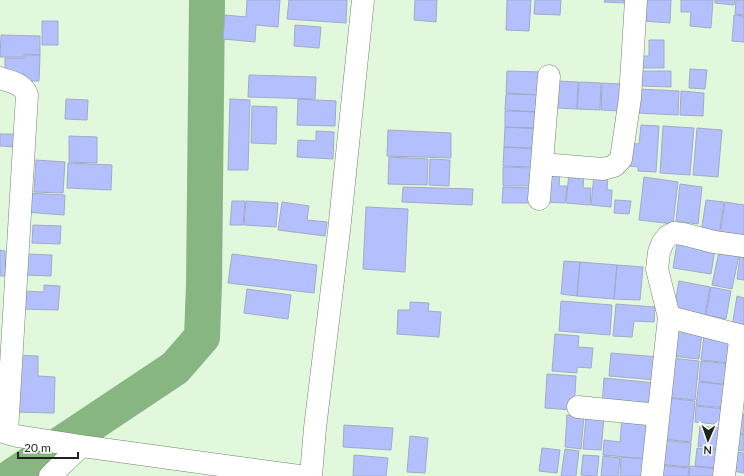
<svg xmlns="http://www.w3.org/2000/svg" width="744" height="476" viewBox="0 0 744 476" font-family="Lato,sans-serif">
<rect width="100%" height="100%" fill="#e1f8dd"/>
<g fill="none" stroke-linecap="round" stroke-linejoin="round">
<path stroke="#88b682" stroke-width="36" d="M13,476L175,368L202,337L204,285L207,0"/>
</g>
<path fill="#b4bffd" stroke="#a3aac7" d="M247,0H280L278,27L256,25L255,42L223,39L225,15L246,17Z
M289,0H347L346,23L287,19Z
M415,0H437L436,22L414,20Z
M507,0H531L529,31L506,30Z
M535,0H561L560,15L534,14Z
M605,0H624V3L604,2Z
M644,0H671L670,23L643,21Z
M681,0H713L711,28L690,26L691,12H681Z
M715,0H735L734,5L715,3Z
M736,0H744V15L735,14Z
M734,15L744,16V42L732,41Z
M42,21H58V45H42Z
M295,25L321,27L319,48L294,46Z
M1,35L40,36V55L24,54V57H0Z
M649,40H664V68H642V56H649Z
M25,55H40L39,81H24V74H5V58H25Z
M690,69L707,70L705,89L689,88Z
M507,71L542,72L541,95L506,93Z
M641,71H671V87L641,86Z
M249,75L316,77L315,99L248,97Z
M557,81L578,82L577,109L556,108Z
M579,82L601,83L600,110L577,109Z
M602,83L621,84L620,111L601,110Z
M638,89L679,91L678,115L637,113Z
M681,91L704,93L703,116L680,115Z
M506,94L539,95V112L505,110Z
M66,99L88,100L87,120L65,119Z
M230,99L250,100L248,170H228Z
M298,99L336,101L335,126L297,125Z
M252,106L277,107L276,144L251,143Z
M505,111L539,112L538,128L505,127Z
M641,125L659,126L656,172L638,171V167L628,166L630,143L639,144Z
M663,126L694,128L690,175L660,173Z
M505,127L538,129L537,148L504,147Z
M697,128L722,130L718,177L693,175Z
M388,130L451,133V158L387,156Z
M316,131L334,132L333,159L297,157L298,140L316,141Z
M0,134H17V147L0,146Z
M69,136L97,137V163L69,162Z
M504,147L535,149V167L503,166Z
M389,157L428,159L427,185L388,184Z
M430,159L450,160L449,186L429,185Z
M36,160L65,162L63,193L34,192Z
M68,163L112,165L111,190L67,188Z
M503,167L534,168L533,186H503Z
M547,171L560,172L559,186H567L565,203L545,202Z
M569,173L584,174L583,188H591L590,205L566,203Z
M594,175L608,176L607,190H612L611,207L591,205Z
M644,177L678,182L673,224L639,220Z
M680,184L702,187L698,224L676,221Z
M403,187L473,189L472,205L402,202Z
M503,187L531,188V203H502Z
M26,193L65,195L64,215L25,212Z
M615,200L631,201L629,214L614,213Z
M706,200L724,202L719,236L701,233Z
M232,201H245L243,225H230Z
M246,201L278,203L276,227L244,225Z
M282,202L309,206L307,220L327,222L325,236L278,230Z
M725,202L744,205V239L720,236Z
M366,207L408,209L405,272L363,269Z
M33,225L61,226L60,244L32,243Z
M677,244L715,249L711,274L673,268Z
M0,250L5,251L6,276H0Z
M719,251L739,255L732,289L712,285Z
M25,254L52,255L51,276L24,275Z
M232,254L317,265L314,293L228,283Z
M740,255L744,256V280L737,279Z
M564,261L580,262L577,296L561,294Z
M580,262L617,265L614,299L577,296Z
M617,265L643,267L640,300L614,299Z
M679,281L710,287L705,315L674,309Z
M44,285L60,286L58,310L22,309L23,291L44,292Z
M711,287L731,291L726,319L706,315Z
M247,289L291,295L288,319L244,313Z
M737,296L744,298V329L732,327Z
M561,301L612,305L610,335L559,331Z
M410,302L429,303L428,311L441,312L439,337L397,334L398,310H410Z
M616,304L655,307L654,322L634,321L632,337L613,336Z
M674,328L702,332L699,359L671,356Z
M555,334L579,336L578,347L593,348L591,368L577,367V373L552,371Z
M704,335L733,339L731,363L701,360Z
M611,353L658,357L656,380L609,376Z
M15,355L38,356V376L55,377L54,413L13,412Z
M671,358L699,361L695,400L667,397Z
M701,361L731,364L729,385L699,381Z
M547,374L576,376L574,410L545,408Z
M604,378L656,383L653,410L602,406Z
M699,382L728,385L726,408L696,405Z
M667,398L695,401L691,442L662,439Z
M696,406L725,409L724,425L695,422Z
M738,414H744V434H736Z
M567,415L584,416L581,449L565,447Z
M586,416L604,418L601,450L583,449Z
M622,417L650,419L647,459L603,455L604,440L620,442Z
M344,425L393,428L391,450L343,447Z
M700,426L722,428L720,449L698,446Z
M736,434L744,435V451L735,450Z
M410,436L428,438L425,473L407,472Z
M662,440L691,443L689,467L659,464Z
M542,448L560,450L557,473L539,471Z
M697,448L720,450L718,468L695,466Z
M565,449L579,451L576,476H561Z
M735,452L744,453V473L733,471Z
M354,455L388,458L386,476H353Z
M583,455L599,456L597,476L581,475Z
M603,456L620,458L618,476H601Z
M621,457L646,459L644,476H620Z
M659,465L689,468L688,476H658Z
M690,466L718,469L717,476H689Z"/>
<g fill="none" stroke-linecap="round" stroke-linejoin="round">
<g stroke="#72876f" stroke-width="23">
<path id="minor" d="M0,78C10,82 23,83 27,95L7,432
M542,164L603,169L614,166L621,159L630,98L636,0
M539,199L549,76
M669,317L743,336
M578,407L658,415
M0,431L17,436L81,446L299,476
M50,476L81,446
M311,476L315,428L339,231L363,0
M652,476L669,317L657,269L659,252L663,242L668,236L674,233L683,234L714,242L744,246
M724,476L740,340L744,336"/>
</g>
<use href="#minor" stroke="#fff" stroke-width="22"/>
</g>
<g transform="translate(708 440) rotate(182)" stroke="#ffffff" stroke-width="3" paint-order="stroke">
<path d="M0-3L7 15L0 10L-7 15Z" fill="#1d251b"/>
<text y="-6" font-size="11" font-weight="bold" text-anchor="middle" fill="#1d251b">N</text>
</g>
<path d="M18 452v6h60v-6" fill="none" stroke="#1d251b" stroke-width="2"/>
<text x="24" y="452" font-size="12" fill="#1d251b" stroke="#ffffff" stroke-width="3" paint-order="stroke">20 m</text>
</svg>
